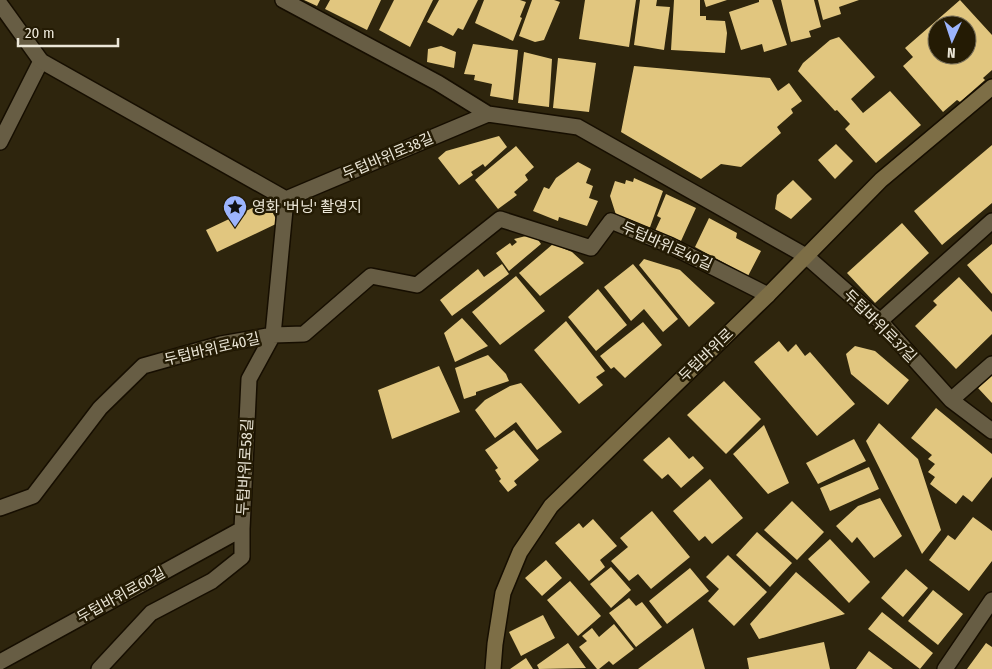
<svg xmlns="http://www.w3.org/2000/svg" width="992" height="669" viewBox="0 0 992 669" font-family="'Fira Sans Condensed','Noto Sans KR',sans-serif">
<rect width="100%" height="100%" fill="#2e250d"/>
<path fill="#e1c67f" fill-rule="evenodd" d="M304,0H320L317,6Z
M330,0H381L367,30L325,9Z
M394,0H433L410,47L379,30Z
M439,0H478L463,30L458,28L453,36L427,22Z
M484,0H520L526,2L520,17L522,18L513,41L475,23Z
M532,0H554L560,2L544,40L535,42L519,36Z
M585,0H636L629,47L579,39Z
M640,0H657L656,6L670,7L664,50L634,45Z
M674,0H700V16H706V20L725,21L727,33L725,53L671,50Z
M704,0H727L706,7Z
M759,0H772L787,45L764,52L762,44L741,50L729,12L759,2Z
M781,0H814L821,27L809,31L811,37L791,42Z
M818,0H859L839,7L841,14L823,20Z
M960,0L992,35V70L983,78L985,80L960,102L957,100L943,112L903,66L913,57L905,48ZM937,25H967V55H937Z
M839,37L875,77L851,99L863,113L890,91L921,125L876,163L845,129L850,124L837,110L835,111L798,71L803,63L830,40Z
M473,44L518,50L513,100L490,96L492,84L474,80L475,75L464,74Z
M441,46L456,52L454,68L427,62L428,49Z
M524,52L552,59L549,107L518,103Z
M558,58L596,63L589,112L553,108Z
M634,66L770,78L778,91L789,83L802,101L791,109L793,113L777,127L781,133L741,167L721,164L701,179L621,132Z
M499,136L507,147L485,167L483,164L471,172L473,175L459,185L438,158L446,151Z
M836,144L853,161L835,179L818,160Z
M992,145V203L942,245L914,211Z
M516,146L534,167L525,175L528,180L514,192L517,195L498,209L475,180Z
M578,162L591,169L586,183L593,186L589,198L598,201L587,226L559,217L558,221L533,211L544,187L549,189L556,178Z
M634,178L663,191L649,230L617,218L610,196L615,181L625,184L626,180L633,182Z
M793,180L812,199L791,219L775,209L777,195Z
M666,194L696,208L681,241L655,231L661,218L657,216Z
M267,201L278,223L217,252L206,230Z
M709,218L737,233L736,238L761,251L748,276L695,247Z
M902,223L929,253L875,303L847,273Z
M534,234L541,244L509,271L496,253L510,243L512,246L517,242L514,239Z
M553,244L572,252L584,263L540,296L519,273Z
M992,244V294L967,265Z
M644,259L680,270L715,303L689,327L639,265Z
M502,264L509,274L452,316L440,300L478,269L484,277Z
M633,264L678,319L663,332L644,309L631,321L604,287Z
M516,276L545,311L500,345L472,312Z
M959,277L992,312V334L956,369L915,326L937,305L933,301Z
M598,289L627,325L596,351L568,317Z
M462,318L488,346L455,362L444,333Z
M566,321L605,371L596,377L603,385L579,404L534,350Z
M643,322L662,345L625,378L614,367L611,369L600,356Z
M779,341L788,352L796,344L805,356L810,352L855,404L817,436L754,362Z
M855,346L875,351L909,380L888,405L851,374L846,354Z
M488,355L506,374L509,381L476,392V395L464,399L455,368Z
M439,366L460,412L392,439L378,390Z
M992,375V403L978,388Z
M724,381L761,419L726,454L687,415Z
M521,383L562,432L537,450L516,422L495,438L475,410L485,400L510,386Z
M936,408L992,454V477L972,502L963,495L956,504L930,484L935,477L928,472L935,464L928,459L932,455L911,438Z
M879,423L918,459L941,530L922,554L866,441Z
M764,425L789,483L768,494L733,454Z
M514,430L539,460L514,481L517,485L508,492L499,481L501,479L495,470L498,468L485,450Z
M669,437L689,459L693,456L704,468L681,488L668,474L662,479L643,460Z
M854,439L866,461L818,484L806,463Z
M869,467L879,489L830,511L820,488Z
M710,479L743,518L712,544L705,536L699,541L673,511Z
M880,498L902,536L874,558L857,537L852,543L836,526L858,506Z
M792,501L824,532L797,560L764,530Z
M652,511L690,557L651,589L638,574L629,581L611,561L628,547L620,538Z
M973,517L992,531V561L969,591L929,560L948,535L955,540Z
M593,519L617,546L600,560L605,567L589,581L555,543L579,523L583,528Z
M757,532L792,563L770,587L736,555Z
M830,539L870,582L849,603L808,559Z
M728,555L767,592L734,626L708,601L719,589L706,577Z
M546,560L562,578L542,596L525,578Z
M611,567L631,590L611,608L590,584Z
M690,568L709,591L667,624L649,601Z
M906,569L928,588L903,617L881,598Z
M796,572L845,614L759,639L750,624Z
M570,581L601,616L578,636L547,600Z
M933,590L963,614L938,645L908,621Z
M629,598L636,606L642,602L662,627L636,647L609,613Z
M882,612L933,653L920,669L868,629Z
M543,615L555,638L521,656L509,632Z
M614,624L634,649L613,665L609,661L599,669H597L579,647L587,641L582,636L592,628L599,637Z
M693,628L705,669H638Z
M824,642L830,669H749L747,658Z
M568,643L586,668L539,669L537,665Z
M986,643L992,647V669H967Z
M869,651L893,669H856Z
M526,658L533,669H510Z"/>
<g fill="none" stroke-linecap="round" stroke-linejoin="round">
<g stroke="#160e00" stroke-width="18">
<path id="service" d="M0,142L41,61"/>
</g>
<g stroke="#160e00" stroke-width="18">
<path id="minor" d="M283,0L438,83L488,114
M0,4L41,61L286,199L488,114L578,127L806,256L880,321L951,400L992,431
M880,321L992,221
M951,400L992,364
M0,508L33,496L100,408L143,366L221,344L273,335L304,334L371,276L417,285L500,219L591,248L611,221L669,245L768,295
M0,662L242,529
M99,669L151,613L212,581L242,557V529L249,379L273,335L286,199
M945,669L992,600"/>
</g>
<g stroke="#160e00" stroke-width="18">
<path id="secondary" d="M493,669L495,644L503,593L520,552L551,506L768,295L881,180L992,87"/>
</g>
<use href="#service" stroke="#675d44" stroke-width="15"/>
<use href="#minor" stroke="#675d44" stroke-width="15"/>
<use href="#secondary" stroke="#7d6e46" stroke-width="15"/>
</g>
<defs>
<g id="sight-pin" transform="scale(1.25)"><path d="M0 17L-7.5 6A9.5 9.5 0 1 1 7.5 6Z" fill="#9cb4fd" stroke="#241b04"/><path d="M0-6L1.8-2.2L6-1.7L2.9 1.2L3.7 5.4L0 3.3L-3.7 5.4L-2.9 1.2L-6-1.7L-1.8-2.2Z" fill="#111"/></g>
</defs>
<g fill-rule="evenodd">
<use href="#sight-pin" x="235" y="207"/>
</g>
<g text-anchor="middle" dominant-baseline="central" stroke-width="5" stroke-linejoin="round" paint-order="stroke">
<g font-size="15" fill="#ebe6d7" stroke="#241b04">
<text transform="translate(388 156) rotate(-23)">두텁바위로38길</text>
<text transform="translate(667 246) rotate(24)">두텁바위로40길</text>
<text transform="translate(880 326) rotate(45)">두텁바위로37길</text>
<text transform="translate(212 349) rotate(-13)">두텁바위로40길</text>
<text transform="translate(706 355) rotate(-44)">두텁바위로</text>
<text transform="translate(245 467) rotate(-87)">두텁바위로58길</text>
<text transform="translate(121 595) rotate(-29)">두텁바위로60길</text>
</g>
<g font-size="15" fill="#ebe6d7" stroke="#241b04" text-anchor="start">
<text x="252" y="207">영화 '버닝' 촬영지</text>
</g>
</g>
<g transform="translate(952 40) rotate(183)"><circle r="24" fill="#241b04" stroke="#746c58"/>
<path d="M0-4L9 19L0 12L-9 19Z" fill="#9cb4fd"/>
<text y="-8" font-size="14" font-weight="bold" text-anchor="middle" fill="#ebe6d7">N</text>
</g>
<path d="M18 38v8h100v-8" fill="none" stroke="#ebe6d7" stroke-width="2.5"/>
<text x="25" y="38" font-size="15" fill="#ebe6d7" stroke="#241b04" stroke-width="4" paint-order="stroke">20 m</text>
</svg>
